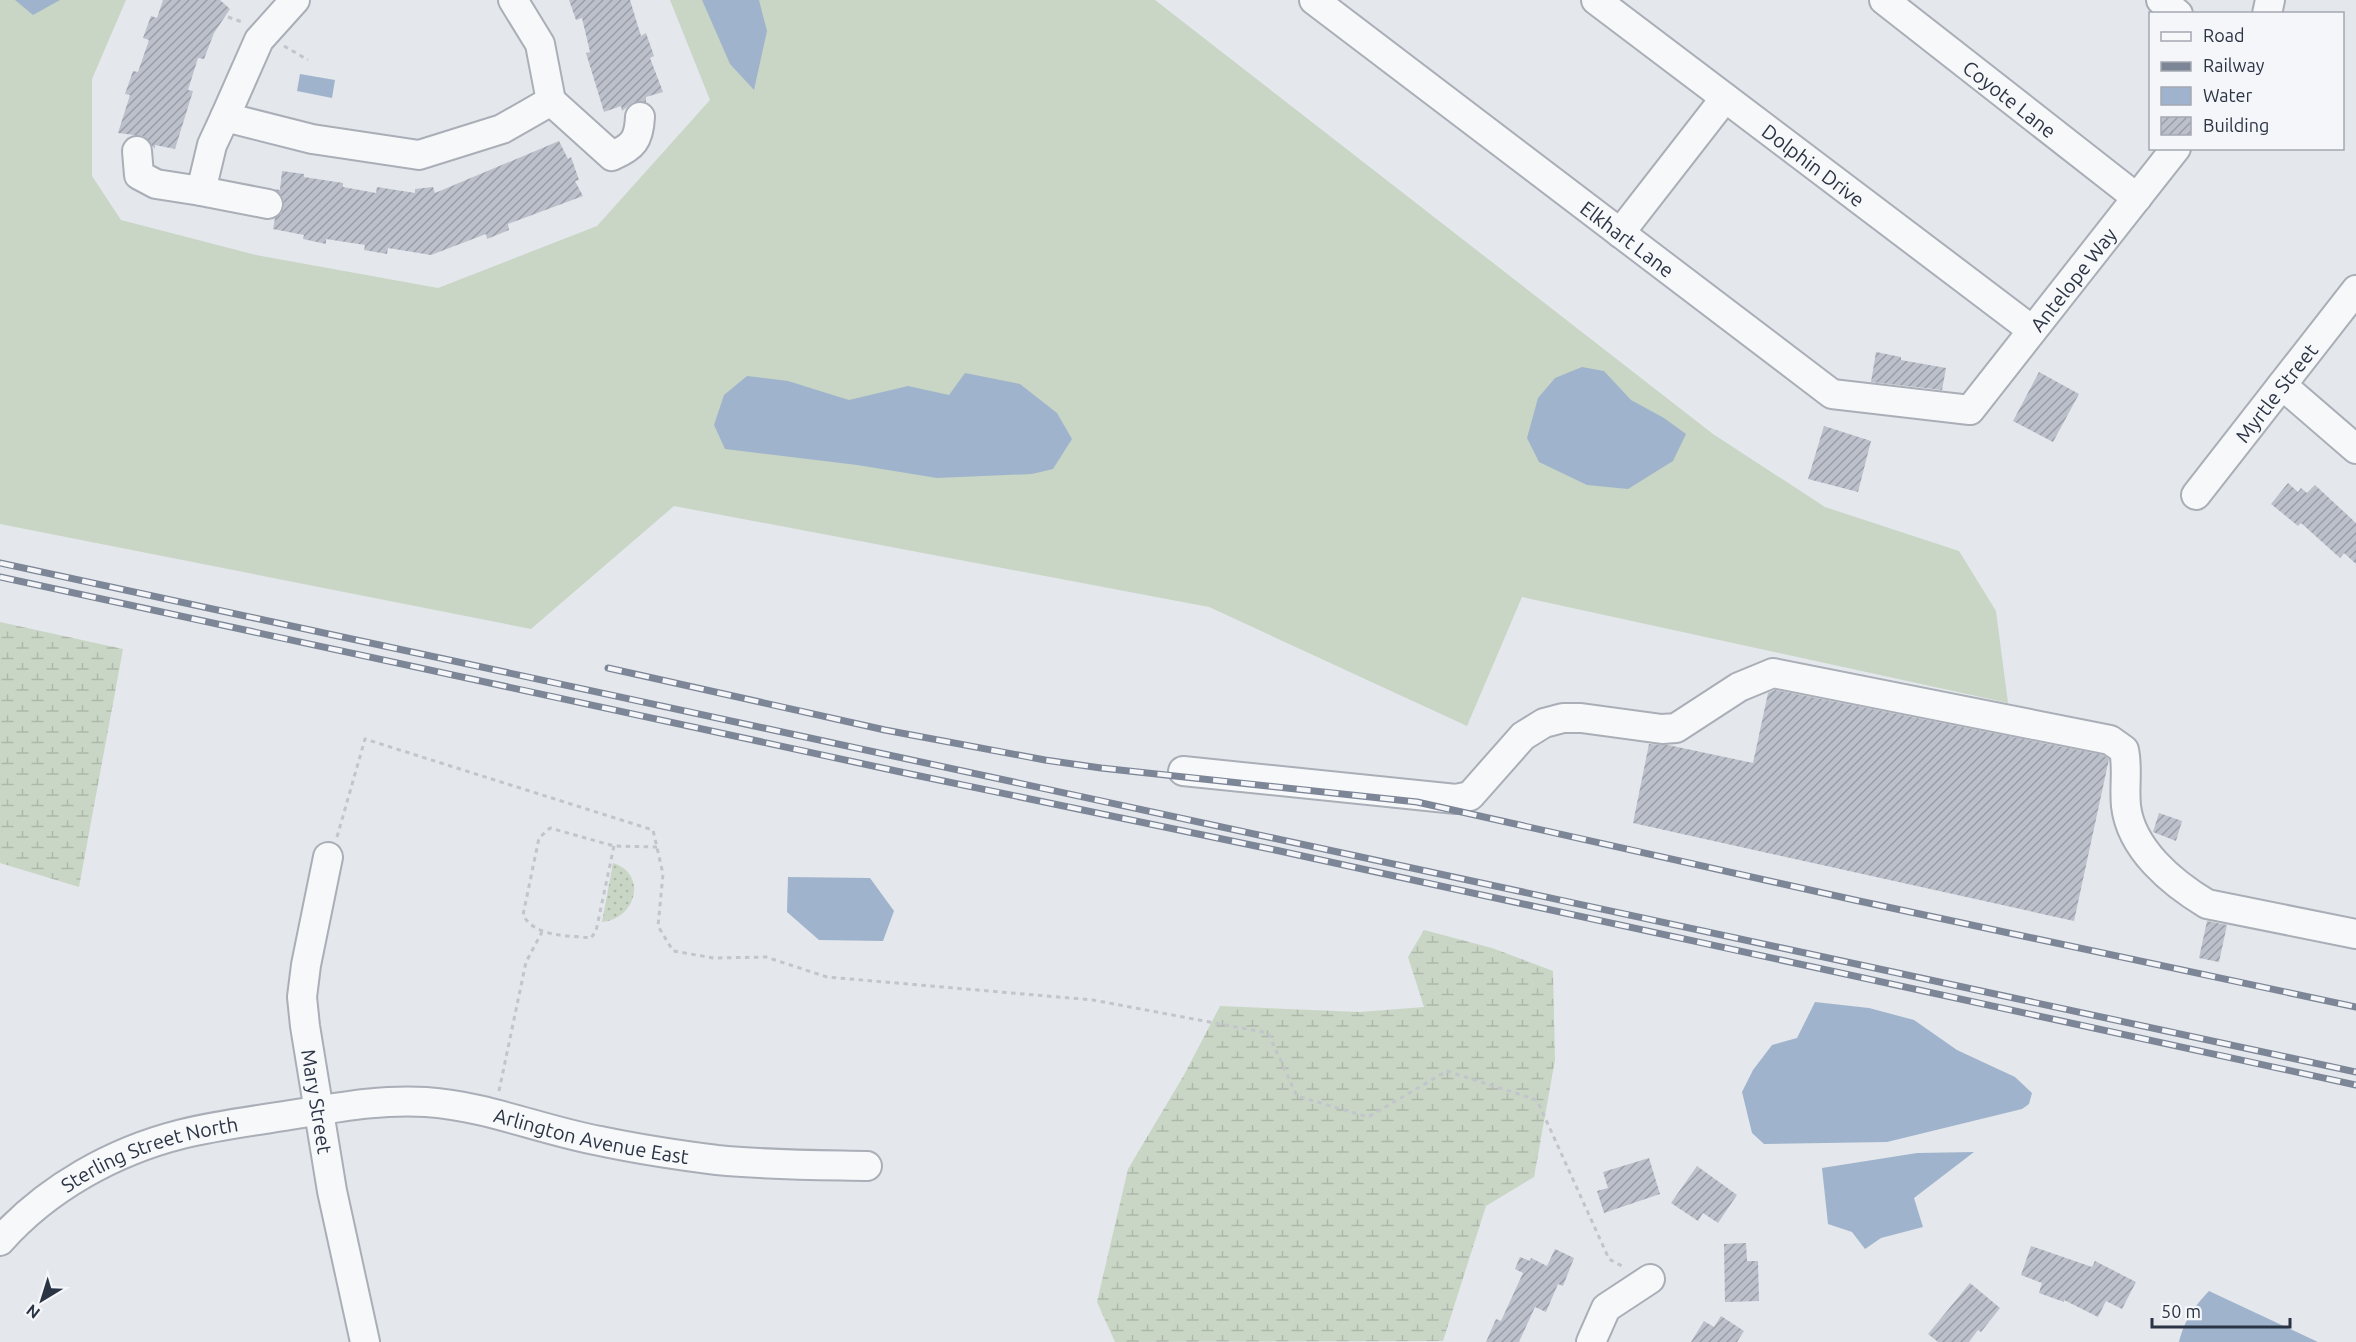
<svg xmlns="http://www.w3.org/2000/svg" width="2356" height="1342" viewBox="0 0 2356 1342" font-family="Ubuntu,sans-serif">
<defs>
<pattern id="wetland-marsh" width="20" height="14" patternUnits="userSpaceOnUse" patternTransform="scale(1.5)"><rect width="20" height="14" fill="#c9d6c5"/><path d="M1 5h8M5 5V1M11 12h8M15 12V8" fill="none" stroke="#adb8ab"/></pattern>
<pattern id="park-dots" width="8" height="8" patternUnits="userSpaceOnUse" patternTransform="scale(1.5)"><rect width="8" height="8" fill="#c9d6c5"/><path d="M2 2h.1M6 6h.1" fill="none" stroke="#adb8ab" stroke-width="1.8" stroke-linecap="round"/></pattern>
<pattern id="building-hatch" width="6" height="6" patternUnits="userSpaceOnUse" patternTransform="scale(1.5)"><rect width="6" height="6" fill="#bbc0ca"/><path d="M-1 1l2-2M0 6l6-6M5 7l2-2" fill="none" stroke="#989da6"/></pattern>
</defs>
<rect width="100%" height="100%" fill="#e4e7ec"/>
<path fill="#c9d6c5" d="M0,0H126L92,79V176L121,220L256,255L438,288L597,226L710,100L670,0H1155L1713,434L1825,507L1959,551L1996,611L2008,703L1522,597L1467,726L1209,607L674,506L531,629L0,524Z"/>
<path fill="url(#wetland-marsh)" d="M0,622L123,649L79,887L0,863Z
M1424,930L1492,948L1553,971L1555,1060L1534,1177L1486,1206L1443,1341L1115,1342L1097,1302L1128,1169L1184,1075L1220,1006L1360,1012L1424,1007L1408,957Z"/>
<path fill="url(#park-dots)" d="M613,863C648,874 636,919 602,922Z"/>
<path fill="#9fb4cc" d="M15,0H60L33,15Z
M702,0H759L767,31L754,90L730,64Z
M300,74L335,80L332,98L297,91Z
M1582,367L1604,371L1631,400L1664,418L1686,434L1673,461L1628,489L1587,485L1539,462L1527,438L1538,398L1555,378Z
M965,373L1020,384L1057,413L1072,439L1053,469L1032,474L937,478L857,465L725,449L714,425L724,395L747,376L788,381L849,400L908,386L949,395Z
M788,877L870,878L894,911L883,941L819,940L787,912Z
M1815,1002L1869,1008L1914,1020L1957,1050L2015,1077L2032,1093L2029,1104L2022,1109L1887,1142L1764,1144L1752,1133L1742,1092L1753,1070L1772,1045L1797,1038Z
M1974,1152L1914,1198L1923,1227L1881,1238L1865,1249L1852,1232L1828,1224L1822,1168L1917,1153Z
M2209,1291L2318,1342H2179C2185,1319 2193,1308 2209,1291Z"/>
<path fill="url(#building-hatch)" d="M163,0H220L230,9L214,33L204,59L198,58L188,90L193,91L175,149L155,145V149L143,136L118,133L130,95L125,94L133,71L138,72L149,40L143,38L151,16L157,18Z
M569,0H630L641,36L646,33L654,56L650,58L663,92L646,97V102H633L622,111L621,106L604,112L586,53L590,52L582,18L576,20Z
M559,141L568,159L571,157L579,180L575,181L583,196L508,224L509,230L487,239L486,234L431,255L388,248L387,254L364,250L365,245L326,239V244L303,239L304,235L273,229L275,218L281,214L284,207L283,198L274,189L280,190L282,171L304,174V177L343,183V187L376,193L377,187L415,193V189L433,187L435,193Z
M1876,352L1901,357V360L1946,368L1942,390L1871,382Z
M2039,372L2079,394L2053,442L2013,421Z
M1824,426L1871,441L1858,492L1808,479Z
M2288,483L2298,492L2301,488L2307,493L2315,485L2356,523V564L2344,553L2340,558L2301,523L2298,526L2271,504Z
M1775,690L2103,755L2109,759L2074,921L1633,823L1649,744L1668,745L1753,763L1768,693Z
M2159,813L2182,821L2176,841L2153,832Z
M2207,921L2227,925L2219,962L2199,958Z
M1649,1158L1660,1194L1604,1213L1597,1191L1608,1188L1603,1172Z
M1697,1166L1737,1195L1718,1223L1703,1213L1698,1221L1671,1203Z
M1746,1243L1747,1261H1758L1759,1301L1725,1302L1724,1244Z
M2031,1246L2092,1267L2095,1261L2136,1282L2122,1309L2106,1301L2098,1317L2064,1300V1302L2039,1293L2042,1283L2021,1275Z
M1555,1249L1574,1258L1563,1286L1558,1284L1546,1312L1535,1307L1519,1342H1486L1496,1319L1501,1321L1523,1273L1515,1269L1520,1257L1530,1261L1531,1258L1547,1266Z
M1970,1283L2000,1308L1981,1332L1978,1330L1969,1342H1938L1928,1334Z
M1721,1316L1744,1331L1737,1342H1691L1704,1321L1714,1327Z"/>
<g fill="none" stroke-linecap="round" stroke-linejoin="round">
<g stroke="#a9aeb7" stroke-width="32">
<g id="minor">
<path d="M295,0L259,40L225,117L312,139L419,155L502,129L551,101L540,44L513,0"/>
<path id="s1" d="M1314,0L1832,394L1970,410L2176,148"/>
<path id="s2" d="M1596,0L2032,330"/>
<path id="s3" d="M1884,0L2137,198"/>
<path d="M2161,0L2178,14"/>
<path d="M2267,14L2270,0"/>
<path d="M551,101L612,156C633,147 639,140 640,117"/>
<path d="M137,151L139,175L156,184L201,191L212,145L225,117"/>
<path d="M201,191L268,204"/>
<path d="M1620,233L1725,98"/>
<path d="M2282,385L2356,449"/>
<path id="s4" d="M2196,495L2356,290"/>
<path d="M1183,771L1456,799L1470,796L1523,736L1544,723L1563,718H1581L1662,729L1676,728L1739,687L1773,673L2110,740L2124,750C2128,768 2124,787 2126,806C2131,849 2172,883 2207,904L2356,934"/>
<path id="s5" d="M328,857L306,965L302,997L305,1026L332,1191L365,1342"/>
<path id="s6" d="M0,1241C47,1188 114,1151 182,1134C218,1125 254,1121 290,1115C335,1108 380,1099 426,1102C486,1106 541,1130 600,1141C638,1149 677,1155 717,1160C767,1165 817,1165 867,1166"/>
<path d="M1591,1342L1606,1308L1650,1279"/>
</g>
</g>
<path stroke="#c2c5cb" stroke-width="3" stroke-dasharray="4.5 4.5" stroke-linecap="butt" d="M228,17L245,23
M284,46L308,60
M337,837L365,739L653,830L663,874L658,926L673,951L714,958L766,957L827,977L1093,1000L1268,1033L1297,1096L1368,1117L1447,1071L1537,1100L1609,1259L1624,1267
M614,846L596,931L591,938C568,935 536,938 523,915L539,838L550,828L614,846L657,847
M499,1091L526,962L542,932"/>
<use href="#minor" stroke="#f7f8fa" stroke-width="28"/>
<g stroke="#7d8696" stroke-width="7">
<path id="rail" d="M0,563L2356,1072
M0,577L910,774L1275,850L2356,1085
M608,668L885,730L1045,760L1101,768L1417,802L1859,901L2356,1007"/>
</g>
<use href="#rail" stroke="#f4f6f9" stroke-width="4.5" stroke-dasharray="14" stroke-linecap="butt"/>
</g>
<g text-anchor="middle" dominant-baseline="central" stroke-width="6" stroke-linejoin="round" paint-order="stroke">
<g font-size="20" fill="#2b3445" stroke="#f4f6f9">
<text stroke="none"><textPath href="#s3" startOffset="160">Coyote Lane</textPath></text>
<text stroke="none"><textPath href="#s2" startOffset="273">Dolphin Drive</textPath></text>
<text stroke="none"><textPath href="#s1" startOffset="394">Elkhart Lane</textPath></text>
<text stroke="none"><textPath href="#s1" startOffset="956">Antelope Way</textPath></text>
<text stroke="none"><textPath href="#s4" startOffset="130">Myrtle Street</textPath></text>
<text stroke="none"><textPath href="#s5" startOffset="248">Mary Street</textPath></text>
<text stroke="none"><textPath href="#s6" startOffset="630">Arlington Avenue East</textPath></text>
<text stroke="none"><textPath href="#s6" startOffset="177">Sterling Street North</textPath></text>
</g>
</g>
<rect x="2149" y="12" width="195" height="138" fill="#f4f6f9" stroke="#a4a8b1" stroke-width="1.5"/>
<rect x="2161" y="32" width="30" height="9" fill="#f7f8fa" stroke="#a4a8b1" stroke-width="1.5"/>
<text x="2203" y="42" font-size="18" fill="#2b3445">Road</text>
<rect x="2161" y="62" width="30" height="9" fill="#7d8696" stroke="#a4a8b1" stroke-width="1.5"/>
<text x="2203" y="72" font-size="18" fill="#2b3445">Railway</text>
<rect x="2161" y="87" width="30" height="18" fill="#9fb4cc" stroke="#a4a8b1" stroke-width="1.5"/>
<text x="2203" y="102" font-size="18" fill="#2b3445">Water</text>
<rect x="2161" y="117" width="30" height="18" fill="url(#building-hatch)" stroke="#a4a8b1" stroke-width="1.5"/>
<text x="2203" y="132" font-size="18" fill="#2b3445">Building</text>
<g transform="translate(42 1300) rotate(218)" stroke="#f4f6f9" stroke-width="4.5" paint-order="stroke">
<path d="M0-4.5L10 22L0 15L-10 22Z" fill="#2b3445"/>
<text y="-9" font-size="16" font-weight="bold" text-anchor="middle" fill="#2b3445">N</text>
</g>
<path d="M2152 1318v9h138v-9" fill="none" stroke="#2b3445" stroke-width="3"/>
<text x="2161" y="1318" font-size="18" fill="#2b3445" stroke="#f4f6f9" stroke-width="4.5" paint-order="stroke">50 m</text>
</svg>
